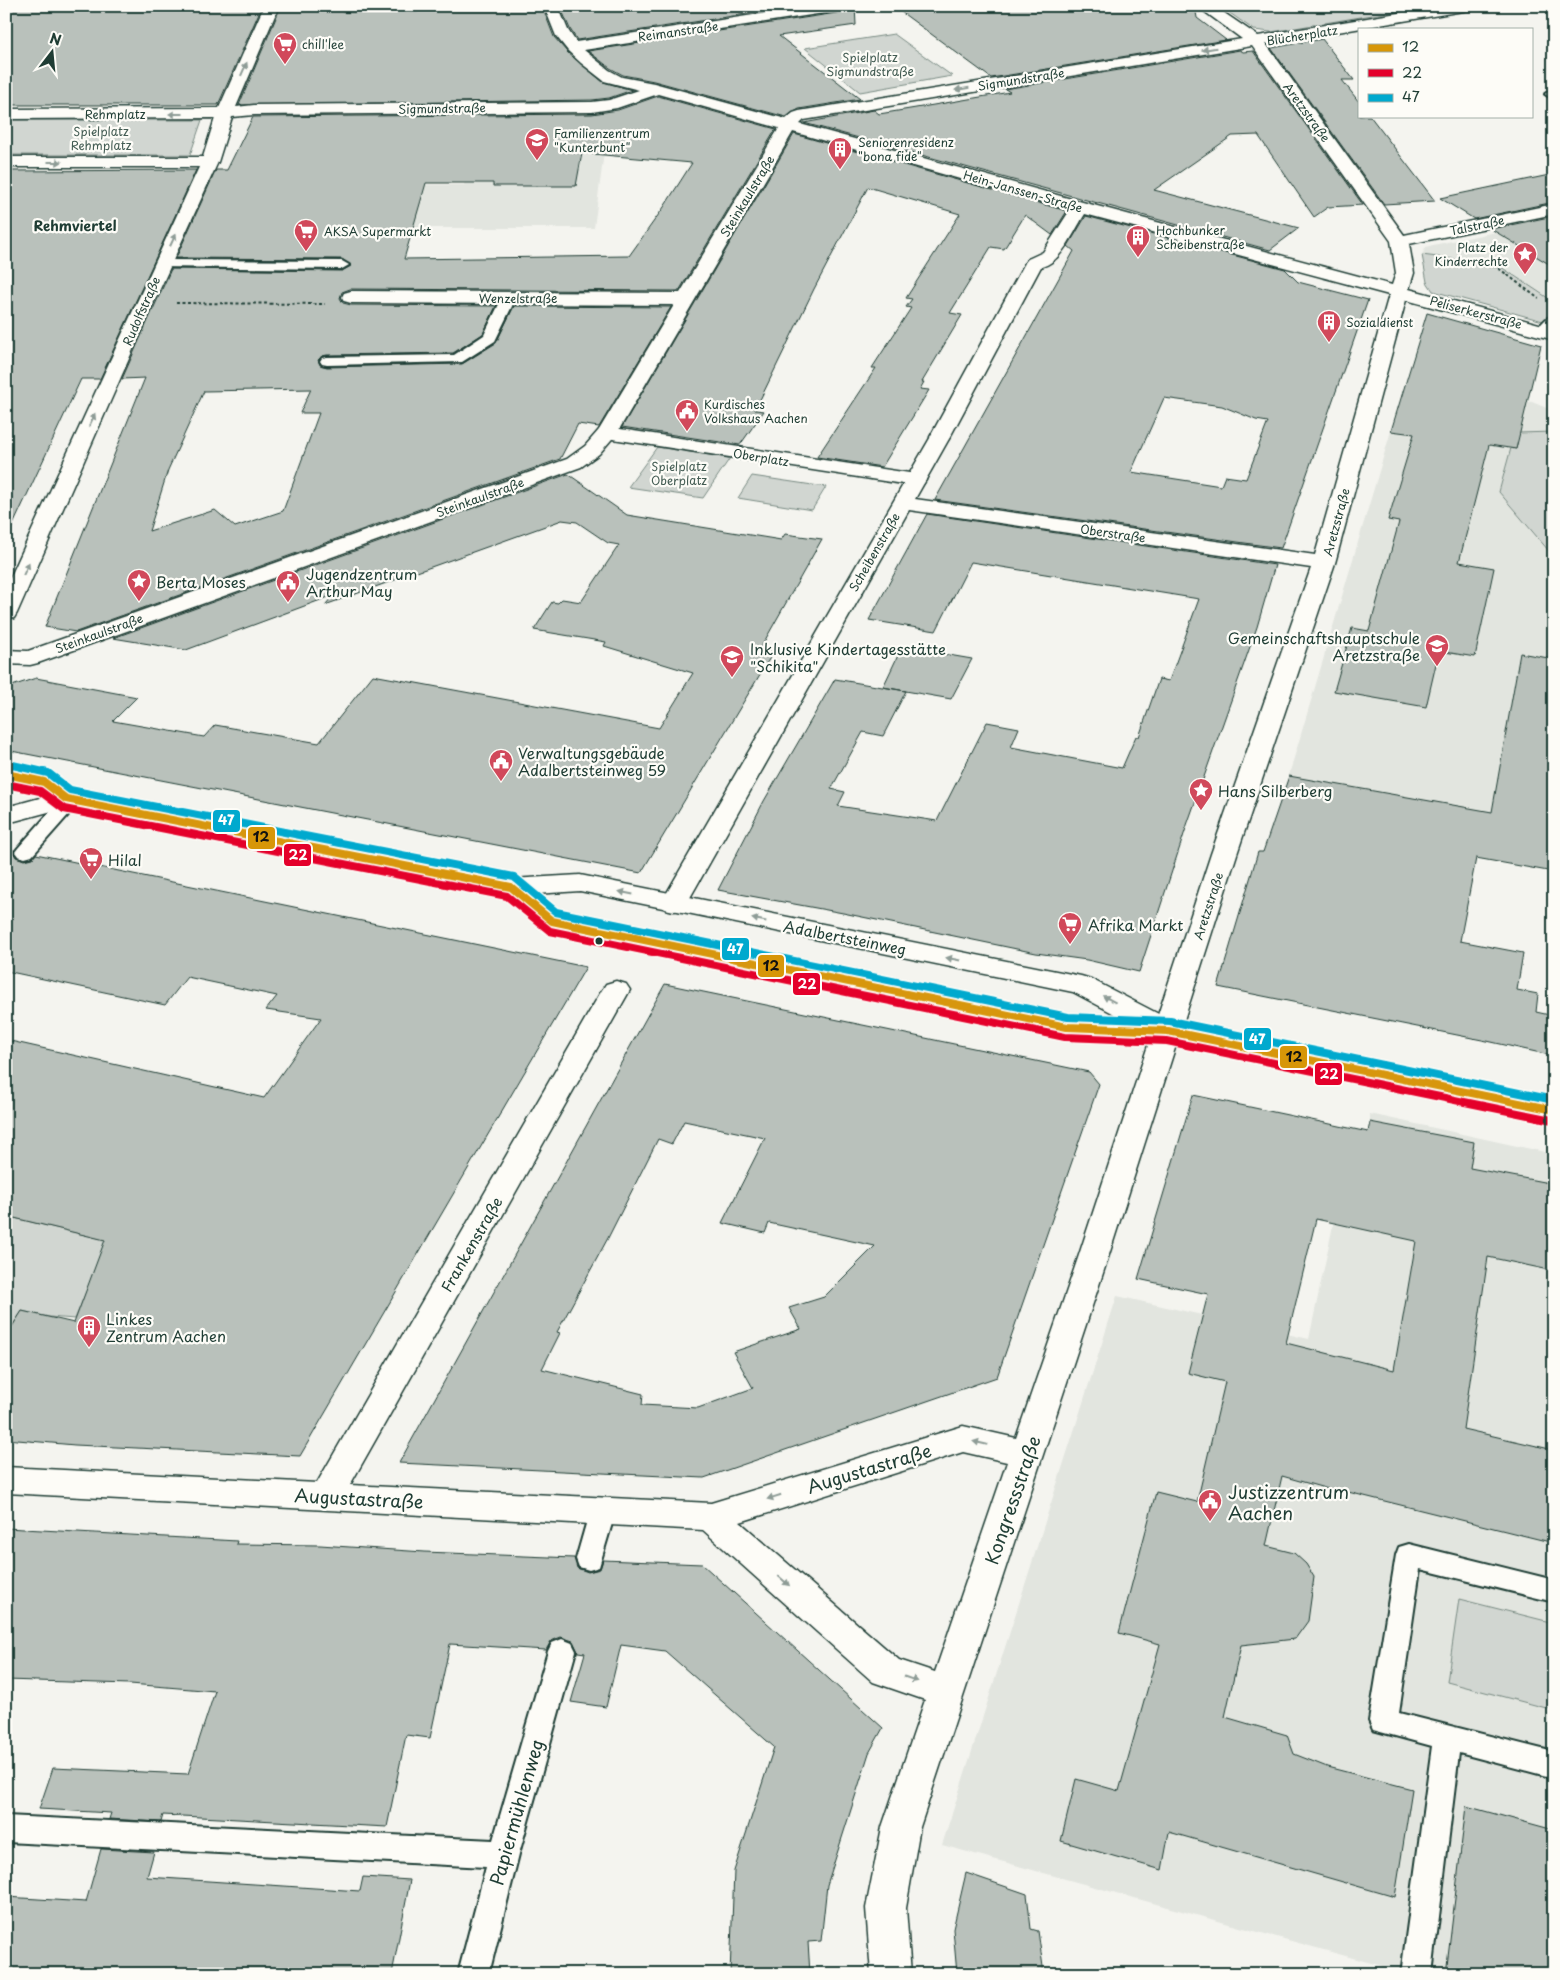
<svg xmlns="http://www.w3.org/2000/svg" width="1560" height="1980" viewBox="0 0 1560 1980" font-family="'Playpen Sans',sans-serif">
<rect width="100%" height="100%" fill="#f4f4ef"/>
<filter id="ink" filterUnits="userSpaceOnUse"><feTurbulence type="fractalNoise" baseFrequency=".02" numOctaves="2"/><feDisplacementMap in="SourceGraphic" scale="10" xChannelSelector="R" yChannelSelector="G"/><feConvolveMatrix kernelMatrix="1 2 1 2 8 2 1 2 1" color-interpolation-filters="sRGB"/></filter>
<g filter="url(#ink)">
<path fill="#e2e5df" d="M476,137H606L594,228H379L392,185H464Z
M1554,220V302L1498,265L1422,255L1426,247L1433,245Z
M1481,396L1532,402L1554,411V432L1518,434L1516,449L1511,448L1499,492L1554,557V872L1477,858L1473,876L1349,854L1275,822L1391,431Z
M1370,1114L1554,1154V1974H1381L1382,1966L942,1845L1117,1296L1309,1339L1343,1178L1359,1180L1370,1122Z"/>
<path fill="#d1d6d1" stroke="#788a82" d="M1220,6H1426L1271,32L1254,30Z
M894,34L952,76L860,92L805,48Z
M6,120H202L190,155H6Z
M1422,255L1498,265L1554,302V324L1433,291L1427,282Z
M1554,432V557L1499,492L1511,448L1516,449L1518,433Z
M657,447L730,458L703,498L628,487Z
M752,476L826,487L812,510L738,498Z
M6,1216L157,1252L86,1292L75,1319L49,1317L22,1311L12,1326L6,1325Z
M1459,1599L1554,1623V1710L1447,1682Z
M1552,1913H1554V1974H1547Z"/>
<path fill="#b9c1bb" stroke="#1f3d34" fill-rule="evenodd" d="M130,6H262L218,105H6V7Z
M281,6H344L342,12H418L421,6H542L554,37L567,52L603,82L632,90L609,98L592,100L239,105Z
M560,6H798L577,40L570,29Z
M852,6H855L856,25L779,36L860,99L799,109L786,117L654,81L623,75L610,68L588,51L843,12L850,10Z
M893,6H1195L1197,18L1226,40L991,78Z
M1322,39L1354,80H1342L1359,102V116H1370L1435,201L1384,204L1271,48Z
M1240,50L1243,52L1253,51L1363,205L1328,207L1314,217L1258,135L1232,136L1154,190L1299,228L1270,250L804,123L874,110L879,114L910,109L1010,92L1005,89Z
M658,96L776,129L679,291L350,289L342,292L340,298L343,303L351,305L496,306L483,334L453,353L327,355L322,356L318,360L320,365L327,367L462,364L496,343L514,306L671,307L599,427L578,424L560,459L76,632L45,627L145,378L122,379L171,269L342,271L351,266L342,259L176,258L216,170H227L253,117L592,114L618,110ZM582,153L692,163L664,207L629,256L404,259L426,183H493V186H576ZM311,389L300,413H319L283,511L235,527L215,510L149,531L168,470L204,391Z
M794,134L1067,211L1052,235L1025,215L1004,249L991,247L950,313L962,315L922,382H924L920,389L929,390L882,467L817,457L876,368H872L911,308L906,307L912,299L906,298L960,214L868,187L814,289L755,410L764,411L740,445L622,427Z
M196,170L100,379H81L6,540V171Z
M1554,174V202L1474,219L1440,198Z
M1086,216L1285,269L1298,282L1368,300L1281,548L935,500L1074,251L1068,246ZM1164,398L1222,406L1256,420L1268,422L1246,479L1225,476L1221,486L1131,472Z
M1554,216V267L1491,229Z
M1427,313L1541,345L1516,449L1489,445L1459,562L1494,568L1475,657L1439,651L1426,707L1334,691L1352,628L1369,631L1399,522L1388,520L1414,434L1391,431Z
M568,474L627,515L781,540L785,534L822,539L760,649L774,651L641,873L6,750V688L36,678L137,697L113,721L204,737L215,725L319,743L373,675L659,728L693,673L604,646L606,642L534,630L552,602L558,603L562,599L581,602L619,545L608,543L577,522L562,520L325,605L334,595L186,650L113,638Z
M927,514L1275,565L1257,627L1187,825L1139,972L1087,960L1036,953L843,913L718,890L764,801L835,679L906,691L883,736L863,732L831,789L845,792L838,806L937,821L987,722L1019,728L1011,747L1122,768L1136,736L1139,737L1159,679L1169,681L1199,599L971,562L936,631L869,620Z
M902,647L972,659L951,699L883,687Z
M1520,653L1554,659V828L1548,871L1476,858L1460,941L1523,953L1517,990L1538,994L1536,1012L1554,1016V1056L1487,1041L1218,987L1258,852H1263L1289,776L1492,812Z
M6,848L14,850L13,852L16,857L24,860L33,858L36,854L586,967L300,1456L75,1445L6,1439V1336L22,1311L74,1323L105,1240L6,1216V1040L264,1098L321,1018L266,1010L277,996L187,977L165,1005L6,971Z
M665,984L1089,1072L1099,1084L997,1377L704,1478L399,1463ZM684,1121L765,1138L722,1223L765,1233L769,1223L875,1246L824,1297L789,1308L801,1329L733,1352L753,1388L698,1408L642,1405L643,1394L542,1369L560,1333L557,1332L608,1238L658,1139L672,1144Z
M1193,1095L1368,1132L1370,1122L1474,1142L1470,1168L1554,1184V1271L1488,1257L1463,1429L1554,1450V1543L1340,1490L1339,1492L1282,1476L1266,1546L1294,1553L1306,1564L1314,1577L1308,1621L1295,1639L1241,1645L1225,1717L1287,1735L1294,1754L1327,1767L1412,1789L1395,1897L1169,1832L1162,1870L1061,1841L1076,1779L1119,1791L1160,1644L1119,1633L1156,1492L1197,1502L1225,1382L1188,1373L1208,1294L1138,1279ZM1316,1219L1416,1241L1394,1370L1286,1343Z
M6,1528L237,1541L236,1544L320,1545L424,1552L574,1558L577,1568L588,1572L600,1569L603,1560L702,1564L883,1728L869,1753L827,1885L821,1941L808,1942L810,1974H730L734,1871L774,1747L665,1651L621,1645L606,1707L571,1702L585,1653L578,1652L573,1641L561,1637L551,1641L546,1650L450,1644L430,1738L406,1735L387,1827L163,1815L161,1822L109,1819L111,1813L39,1809L53,1768L188,1774L215,1691L130,1684L6,1680Z
M1466,1806L1554,1830V1913H1552L1547,1974H1446Z
M101,1849L154,1852L147,1877L360,1891L363,1877L410,1880L392,1974H6V1897L86,1902Z
M966,1873L1027,1894L1031,1929L1038,1931L1044,1974H957L953,1929Z"/>
<g fill="none" stroke-linecap="round" stroke-linejoin="round">
<g stroke="#1f3d34" stroke-width="4">
<path id="service" d="M1551,90L1554,91V100L1545,94Z
M162,260L342,261L349,265L342,269L157,267L155,264L157,261Z
M509,294L514,295L516,298L495,341L462,362L327,365L322,364L320,361L322,358L327,357L454,355L484,335L502,298L504,295Z
M1554,315V328L1548,334H1538L1536,331C1540,325 1546,317 1554,315Z
M71,794L78,796L81,800L78,804L32,856L25,858L18,856L15,852L18,848L64,796Z
M603,1499L612,1503L616,1510L599,1567L589,1570L579,1567L576,1559L590,1510L594,1503Z
M1409,1544L1554,1580V1602L1420,1569L1399,1713L1554,1752V1778L1459,1753L1432,1974H1401L1432,1746L1373,1730L1369,1721L1396,1555L1399,1547Z
M562,1639L572,1643L576,1651L519,1854L489,1974H458L486,1867L6,1842V1816L493,1840L548,1651L552,1643Z"/>
</g>
<g stroke="#1f3d34" stroke-width="3">
<path id="pedestrian" d="M1034,258L1040,259L1043,263L950,437L947,441L940,443L933,441L930,437L1025,263L1028,259Z
M607,427L916,474L923,476L926,480L923,484L916,486L600,437L597,433L600,429Z"/>
</g>
<g stroke="#1f3d34" stroke-width="3">
<path id="minor" d="M264,6H279L236,107L254,105L592,102L609,100L639,90L604,81L581,63L568,51L556,36L544,6H558L568,30L576,42L812,6H850L848,9L843,10L584,50L609,70L622,77L654,83L786,119L793,113L799,111L1242,39L1197,6H1214L1258,36L1440,6H1476L1474,9L1469,10L1266,44L1404,235L1554,204V214L1409,244L1414,273L1409,289L1554,328V340L1406,300L1335,563L1237,854L1108,1258L920,1827L906,1908L911,1974H871L866,1908L882,1827L925,1700L873,1682L703,1530L6,1493V1467L317,1483L602,990L606,984L616,981L626,984L630,990L350,1485L711,1503L963,1426L1016,1438L1078,1258L1211,854L1311,568L909,510L687,903L683,909L674,911L665,909L661,903L933,433L940,431L947,433L950,437L915,499L1315,555L1389,295L1085,214C1072,234 1058,274 1028,267L1025,263L1028,259L1043,252L1070,210L793,132L617,433L599,454L581,467L38,663L30,665L6,664V650L28,651L567,459L585,446L599,430L674,305L351,303L344,301L342,297L344,293L351,291L680,293L779,128L658,94L617,108L592,112L254,115L232,117L218,162L154,302L17,613L14,618L6,620V587L199,167H6V157H203L215,118L6,119V109L219,108ZM1252,46L1391,241L1396,273L1392,285L1086,203L800,124L804,120ZM963,1452L1007,1462L935,1672L899,1660L740,1522Z"/>
</g>
<g stroke="#1f3d34" stroke-width="3">
<path id="primary" d="M6,767L53,777L74,793L511,879L580,875L1081,976L1091,979L1176,1023L1554,1100V1120L1168,1040L1067,1036L552,929L543,927L503,893L67,807L15,821L6,820V804L14,805L47,796L36,788L6,781ZM580,891L1073,992L1126,1020L1067,1018L561,914L535,894Z"/>
</g>
<path stroke="#1f3d34" stroke-width="2" stroke-dasharray="3 2.5" stroke-linecap="butt" d="M1439,261L1497,267L1539,299
M176,303L325,304"/>
<use href="#service" fill="#fdfcf7" fill-rule="evenodd"/>
<use href="#pedestrian" fill="#fdfcf7" fill-rule="evenodd"/>
<use href="#minor" fill="#fdfcf7" fill-rule="evenodd"/>
<use href="#primary" fill="#fdfcf7" fill-rule="evenodd"/>
<g stroke="#fdfcf7" stroke-width="11">
<path id="bus-1" d="M6,774L44,782L66,799L511,887L552,921L1067,1027L1168,1031L1554,1110"/>
</g>
<g stroke="#fdfcf7" stroke-width="11">
<path id="bus-2" d="M6,784L40,791L64,809L507,896L550,931L1065,1037L1167,1041L1552,1120"/>
</g>
<g stroke="#fdfcf7" stroke-width="11">
<path id="bus-3" d="M8,764L48,773L70,790L514,877L556,912L1068,1017L1170,1021L1554,1100"/>
</g>
<use href="#bus-1" stroke="#d79608" stroke-width="8"/>
<use href="#bus-2" stroke="#e4002b" stroke-width="8"/>
<use href="#bus-3" stroke="#00a9ce" stroke-width="8"/>
</g>
<defs><path id="oneway-solid" d="M-6-.8H1V-3.2L6.5 0L1 3.2V.8H-6Z" transform="scale(1.25)"/></defs>
<g fill="#8e9c96">
<use href="#oneway-solid" transform="translate(1209 49) rotate(171)"/>
<use href="#oneway-solid" transform="translate(244 69) rotate(-66)"/>
<use href="#oneway-solid" transform="translate(962 89) rotate(171)"/>
<use href="#oneway-solid" transform="translate(176 114) rotate(180)"/>
<use href="#oneway-solid" transform="translate(55 162)"/>
<use href="#oneway-solid" transform="translate(173 240) rotate(-65)"/>
<use href="#oneway-solid" transform="translate(92 420) rotate(-66)"/>
<use href="#oneway-solid" transform="translate(26 569) rotate(-66)"/>
<use href="#oneway-solid" transform="translate(626 893) rotate(-168)"/>
<use href="#oneway-solid" transform="translate(759 920) rotate(-169)"/>
<use href="#oneway-solid" transform="translate(953 959) rotate(-169)"/>
<use href="#oneway-solid" transform="translate(1109 999) rotate(-152)"/>
<use href="#oneway-solid" transform="translate(980 1443) rotate(-167)"/>
<use href="#oneway-solid" transform="translate(774 1497) rotate(163)"/>
<use href="#oneway-solid" transform="translate(784 1581) rotate(41)"/>
<use href="#oneway-solid" transform="translate(911 1679) rotate(19)"/>
</g>
</g>
<defs>
<g id="supermarket-pin" transform="scale(1.25)"><path d="M0 17L-7.5 6A9.5 9.5 0 1 1 7.5 6Z" fill="#d1495b" stroke="#fdfcf7"/><path d="M-6-5.5h2.5l.6 2H6L4.5 2H-2.5L-4.4-4H-6ZM-1.5 3.2a1.3 1.3 0 1 0 .1 0ZM3 3.2a1.3 1.3 0 1 0 .1 0Z" fill="#fff"/></g>
<g id="school-pin" transform="scale(1.25)"><path d="M0 17L-7.5 6A9.5 9.5 0 1 1 7.5 6Z" fill="#d1495b" stroke="#fdfcf7"/><path d="M0-5L7-2L0 1L-7-2ZM-4 1L0 2.5L4 1V4Q0 6-4 4Z" fill="#fff"/></g>
<g id="building-pin" transform="scale(1.25)"><path d="M0 17L-7.5 6A9.5 9.5 0 1 1 7.5 6Z" fill="#d1495b" stroke="#fdfcf7"/><path d="M-4-6H4V6H1V3H-1V6H-4ZM-2.5-4.3h1.7v1.8h-1.7ZM.8-4.3h1.7v1.8H.8ZM-2.5-1h1.7V.8h-1.7ZM.8-1h1.7V.8H.8Z" fill="#fff"/></g>
<g id="sight-pin" transform="scale(1.25)"><path d="M0 17L-7.5 6A9.5 9.5 0 1 1 7.5 6Z" fill="#d1495b" stroke="#fdfcf7"/><path d="M0-6L1.8-2.2L6-1.7L2.9 1.2L3.7 5.4L0 3.3L-3.7 5.4L-2.9 1.2L-6-1.7L-1.8-2.2Z" fill="#fff"/></g>
<g id="civic-pin" transform="scale(1.25)"><path d="M0 17L-7.5 6A9.5 9.5 0 1 1 7.5 6Z" fill="#d1495b" stroke="#fdfcf7"/><path d="M-.6-6.5H3V-4.5H.6V-3L4-1V1h2V6H-6V1h2V-1L-.6-3ZM-1.2 2.5V6h2.4V2.5Z" fill="#fff"/></g>
</defs>
<g fill-rule="evenodd">
<use href="#supermarket-pin" x="285" y="44"/>
<use href="#school-pin" x="537" y="140"/>
<use href="#building-pin" x="840" y="149"/>
<use href="#supermarket-pin" x="306" y="231"/>
<use href="#building-pin" x="1138" y="237"/>
<use href="#sight-pin" x="1525" y="254"/>
<use href="#building-pin" x="1329" y="322"/>
<use href="#civic-pin" x="687" y="411"/>
<use href="#sight-pin" x="139" y="581"/>
<use href="#civic-pin" x="288" y="582"/>
<use href="#school-pin" x="1437" y="646"/>
<use href="#school-pin" x="732" y="657"/>
<use href="#civic-pin" x="501" y="761"/>
<use href="#sight-pin" x="1201" y="790"/>
<use href="#supermarket-pin" x="91" y="859"/>
<use href="#supermarket-pin" x="1070" y="924"/>
<use href="#building-pin" x="89" y="1327"/>
<use href="#civic-pin" x="1210" y="1501"/>
</g>
<circle fill="#1f3d34" stroke="#fdfcf7" stroke-width="2" cx="599" cy="941" r="4.5"/>
<g text-anchor="middle" dominant-baseline="central" stroke-width="4.5" stroke-linejoin="round" paint-order="stroke">
<g font-size="12" fill="#1f3d34" stroke="#fdfcf7">
<text transform="translate(678 31) rotate(-8)">Reimanstraße</text>
<text transform="translate(1302 35) rotate(-9)">Blücherplatz</text>
<text transform="translate(1021 79) rotate(-9)">Sigmundstraße</text>
<text transform="translate(442 108) rotate(-1)">Sigmundstraße</text>
<text transform="translate(1307 112) rotate(54)">Aretzstraße</text>
<text x="115" y="114">Rehmplatz</text>
<text transform="translate(1023 191) rotate(16)">Hein-Janssen-Straße</text>
<text transform="translate(747 196) rotate(-59)">Steinkaulstraße</text>
<text transform="translate(1477 225) rotate(-12)">Talstraße</text>
<text x="518" y="298">Wenzelstraße</text>
<text transform="translate(141 311) rotate(-66)">Rudolfstraße</text>
<text transform="translate(1476 312) rotate(15)">Peliserkerstraße</text>
<text transform="translate(761 457) rotate(9)">Oberplatz</text>
<text transform="translate(480 497) rotate(-20)">Steinkaulstraße</text>
<text transform="translate(1336 522) rotate(-75)">Aretzstraße</text>
<text transform="translate(1113 533) rotate(8)">Oberstraße</text>
<text transform="translate(874 552) rotate(-60)">Scheibenstraße</text>
<text transform="translate(99 633) rotate(-20)">Steinkaulstraße</text>
<text transform="translate(1208 906) rotate(-72)">Aretzstraße</text>
</g>
<g font-size="12" fill="#1f3d34" stroke="#fdfcf7" text-anchor="start">
<text x="302" y="44">chill'lee</text>
<text x="554" y="133">Familienzentrum<tspan x="554" dy="14">"Kunterbunt"</tspan></text>
<text x="858" y="142">Seniorenresidenz<tspan x="858" dy="14">"bona fide"</tspan></text>
<text x="1156" y="230">Hochbunker<tspan x="1156" dy="14">Scheibenstraße</tspan></text>
<text x="324" y="231">AKSA Supermarkt</text>
<text x="1508" y="247" text-anchor="end">Platz der<tspan x="1508" dy="14">Kinderrechte</tspan></text>
<text x="1346" y="322">Sozialdienst</text>
<text x="704" y="404">Kurdisches<tspan x="704" dy="14">Volkshaus Aachen</tspan></text>
</g>
<g font-size="12" fill="#435c53" stroke="#fdfcf7">
<text x="870" y="57">Spielplatz<tspan x="870" dy="14">Sigmundstraße</tspan></text>
<text x="101" y="131">Spielplatz<tspan x="101" dy="14">Rehmplatz</tspan></text>
<text x="679" y="466">Spielplatz<tspan x="679" dy="14">Oberplatz</tspan></text>
</g>
<g font-size="14" font-weight="bold" fill="#1f3d34" stroke="#fdfcf7">
<text x="75" y="225">Rehmviertel</text>
</g>
<g font-size="15" fill="#1f3d34" stroke="#fdfcf7" text-anchor="start">
<text x="306" y="573">Jugendzentrum<tspan x="306" dy="17">Arthur May</tspan></text>
<text x="156" y="581">Berta Moses</text>
<text x="1420" y="637" text-anchor="end">Gemeinschaftshauptschule<tspan x="1420" dy="17">Aretzstraße</tspan></text>
<text x="750" y="648">Inklusive Kindertagesstätte<tspan x="750" dy="17">"Schikita"</tspan></text>
<text x="518" y="752">Verwaltungsgebäude<tspan x="518" dy="17">Adalbertsteinweg 59</tspan></text>
<text x="1218" y="790">Hans Silberberg</text>
<text x="108" y="859">Hilal</text>
<text x="1088" y="924">Afrika Markt</text>
<text x="106" y="1318">Linkes<tspan x="106" dy="17">Zentrum Aachen</tspan></text>
</g>
<g font-size="15" fill="#1f3d34" stroke="#fdfcf7">
<text transform="translate(845 937) rotate(11)">Adalbertsteinweg</text>
<text transform="translate(471 1244) rotate(-60)">Frankenstraße</text>
</g>
<g font-size="18" fill="#1f3d34" stroke="#fdfcf7">
<text transform="translate(869 1468) rotate(-17)">Augustastraße</text>
<text transform="translate(359 1498) rotate(3)">Augustastraße</text>
<text transform="translate(1012 1500) rotate(-71)">Kongressstraße</text>
<text transform="translate(516 1812) rotate(-74)">Papiermühlenweg</text>
</g>
<g font-size="18" fill="#1f3d34" stroke="#fdfcf7" text-anchor="start">
<text x="1228" y="1491">Justizzentrum<tspan x="1228" dy="21">Aachen</tspan></text>
</g>
</g>
<g stroke="#fdfcf7" stroke-width="2">
<rect x="212" y="809" width="29" height="24" rx="5" fill="#00a9ce"/>
<rect x="247" y="826" width="29" height="24" rx="5" fill="#d79608"/>
<rect x="283" y="843" width="29" height="24" rx="5" fill="#e4002b"/>
<rect x="721" y="937" width="29" height="24" rx="5" fill="#00a9ce"/>
<rect x="757" y="954" width="28" height="24" rx="5" fill="#d79608"/>
<rect x="792" y="972" width="29" height="24" rx="5" fill="#e4002b"/>
<rect x="1243" y="1027" width="29" height="24" rx="5" fill="#00a9ce"/>
<rect x="1279" y="1045" width="29" height="24" rx="5" fill="#d79608"/>
<rect x="1314" y="1062" width="29" height="24" rx="5" fill="#e4002b"/>
</g>
<g font-size="14" text-anchor="middle" font-weight="bold" fill="#fff">
<text x="226" y="825">47</text>
<text x="298" y="860">22</text>
<text x="735" y="954">47</text>
<text x="807" y="989">22</text>
<text x="1257" y="1044">47</text>
<text x="1329" y="1079">22</text>
</g>
<g font-size="14" text-anchor="middle" font-weight="bold" fill="#111">
<text x="261" y="842">12</text>
<text x="771" y="971">12</text>
<text x="1294" y="1062">12</text>
</g>
<rect width="1560" height="1980" fill="none" stroke="#fdfcf7" stroke-width="25"/>
<rect x="12" y="12" width="1535" height="1955" fill="none" stroke="#1f3d34" stroke-width="2" filter="url(#ink)"/>
<rect x="1358" y="28" width="175" height="90" fill="#fdfcf7" stroke="#a4b0a9"/>
<rect x="1368" y="44" width="25" height="8" fill="#d79608" stroke="#a4b0a9"/>
<text x="1402" y="52" font-size="15" fill="#1f3d34">12</text>
<rect x="1368" y="69" width="25" height="8" fill="#e4002b" stroke="#a4b0a9"/>
<text x="1402" y="78" font-size="15" fill="#1f3d34">22</text>
<rect x="1368" y="94" width="25" height="8" fill="#00a9ce" stroke="#a4b0a9"/>
<text x="1402" y="102" font-size="15" fill="#1f3d34">47</text>
<g transform="translate(52 52) rotate(16)" stroke="#fdfcf7" stroke-width="4" paint-order="stroke">
<path d="M0-4L9 19L0 12L-9 19Z" fill="#1f3d34"/>
<text y="-8" font-size="14" font-weight="bold" text-anchor="middle" fill="#1f3d34">N</text>
</g>
</svg>
